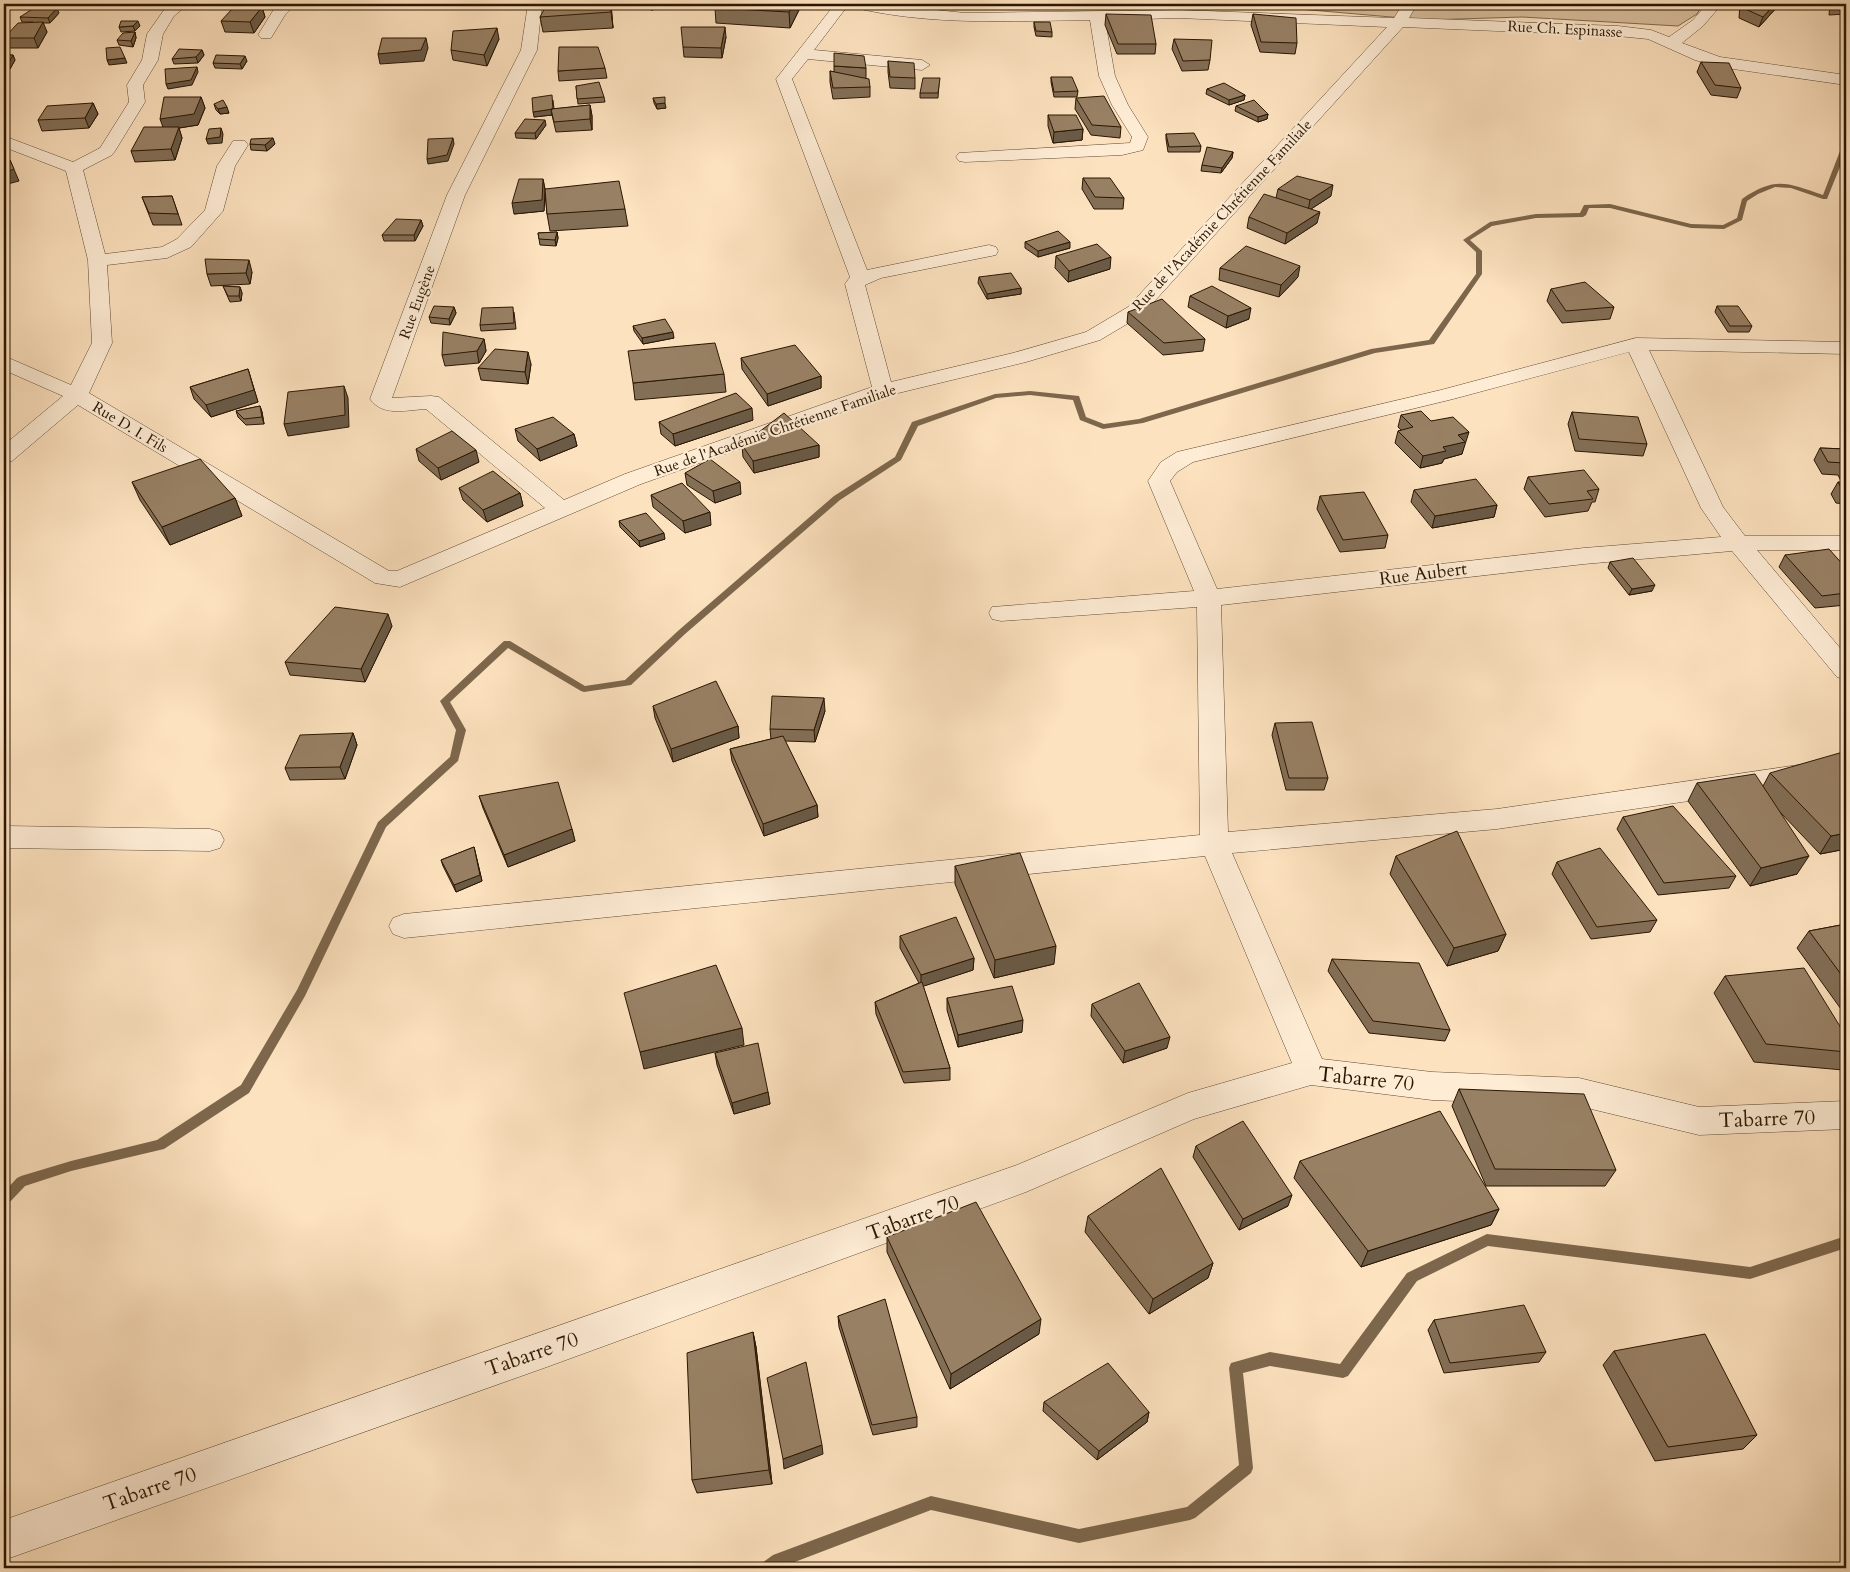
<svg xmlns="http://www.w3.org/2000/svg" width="1850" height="1572" viewBox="0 0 1850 1572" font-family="Cardo,serif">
<rect width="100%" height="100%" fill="#fde2bf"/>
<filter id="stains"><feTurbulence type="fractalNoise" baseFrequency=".004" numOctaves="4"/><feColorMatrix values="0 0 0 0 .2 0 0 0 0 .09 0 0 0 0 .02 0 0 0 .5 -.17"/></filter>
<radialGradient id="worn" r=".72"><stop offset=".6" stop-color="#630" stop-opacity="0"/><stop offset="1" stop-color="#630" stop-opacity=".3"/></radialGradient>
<path fill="#d9bf9f" stroke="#826a50" d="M1299,4H1703L1697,14L1678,26L1522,17L1426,20L1299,9Z"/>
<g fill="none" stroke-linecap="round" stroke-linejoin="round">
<path fill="#7d674c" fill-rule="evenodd" d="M1846,148V152L1827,199H1823L1791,188L1775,187L1758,194L1747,201L1742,220L1724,229L1691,228L1610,208H1589L1586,215L1583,217L1536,218L1492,226L1470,240L1482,251V274L1434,344L1375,353L1143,423L1103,429L1080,420L1073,400L1030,395L996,398L918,426L901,460L840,500L685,634L631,685L584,692L581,691L508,648L450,702L466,730L458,761L386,827L305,996L249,1093L164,1149L71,1171L25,1186L8,1204L4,1206V1192L17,1178L21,1176L71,1161L157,1140L241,1085L297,990L378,822L450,757L456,730L440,701L504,641H510L585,686L625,680L679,630L834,496L895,457L912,422L995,394L1030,391L1079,396L1086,417L1104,424L1139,419L1371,349L1429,340L1476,274V252L1463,240L1490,222L1536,214L1580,213L1584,205L1610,204L1691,224L1723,225L1737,218L1742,199C1776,176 1787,183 1823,195L1840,151Z
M1487,1234L1750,1267L1846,1236V1248L1750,1279L1488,1246L1417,1281L1348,1376L1343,1378L1270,1366L1243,1373L1253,1468L1251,1473L1195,1518L1190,1520L1079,1543L931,1510L779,1568H760L762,1563L773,1555L931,1496L1079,1529L1187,1507L1239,1465L1229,1368L1231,1363L1270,1352L1340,1364L1407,1273Z"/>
<g stroke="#5f4930" stroke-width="1">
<path id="minor" d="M172,4H188L174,16L163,34L158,60L143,85L145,102L115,151L112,155L83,170L105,254L162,247L177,239L205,210L217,166L233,141H245L248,145L235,166L223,211L191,247L167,258L107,265L112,343L89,393L389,571H397L545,508L426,409C406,410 383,417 370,399L447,195L521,50L528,4H542L537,50L465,195L392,398L431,396L439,397L564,500L625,474L872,387L845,284L850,277L776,79L835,4H849L814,50L922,60L930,65L922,70L808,59L792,79L867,270L989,245L996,247L998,251L996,255L881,278L865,285L891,382L1013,353L1086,332L1128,307L1387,27L1179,18L1105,20L1115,76L1128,105L1148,137L1143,150L1122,155L965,162L959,161L956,157L959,153L1130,143L1132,137L1112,105L1099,76L1090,20C1011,21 929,26 852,7L850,4H878L965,13L1179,10L1394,18L1403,4H1417L1409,18L1618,26L1651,30L1669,37L1693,20L1707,4H1722L1703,26L1682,43L1720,57L1846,75V85L1719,67L1695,60L1648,39L1618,36L1403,27L1142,315L1100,340L1026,362L890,395L641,484L400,587L375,583L78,405L12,461L4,463V445L63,396L4,370V356L71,385L92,343L88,260L66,171L4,147V136L73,162L100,148L129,102L127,85L142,60L147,34L164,10Z
M280,4H296L285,15L271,38H261L258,35L274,9Z
M1636,338L1846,342V354L1649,350L1723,507L1745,536H1846V550H1757L1846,655V680L1837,677L1732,551L1584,564L1221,605L1228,832L1497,809L1846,758V778L1497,829L1232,853L1322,1059L1432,1072L1579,1078L1699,1107L1846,1101V1129L1699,1135L1579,1106L1432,1100L1311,1085L1194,1119L1026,1192L544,1368L4,1560V1520L1017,1165L1188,1093L1292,1063L1205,856L404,938L393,934L389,926L393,918L404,914L1200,835L1197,607L1001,621L992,619L989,613L992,607L1194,591L1148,481L1161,462L1177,452L1441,390ZM1629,352L1701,508L1721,537L1584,548L1217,589L1170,481L1177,472L1193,462L1453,399Z
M4,826L210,829L220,832L224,840L220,848L210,851L4,848Z"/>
</g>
<use href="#minor" fill="#feecd5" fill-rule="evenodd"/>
</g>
<path fill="#836e56" stroke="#2a1601" d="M469,4H492V7H469Z
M611,4L613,28L543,32L540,17Z
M647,4H682V5L651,10Z
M1740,4H1779L1778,6L1759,27L1739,18Z
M1830,4H1846V14L1829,15Z
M262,7L265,17L254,33L225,32L221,21Z
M715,8H800L790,28L716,23Z
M59,13L50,23H43L47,32L38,48H8L4,38L33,22H22L20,17Z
M1106,14L1156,44L1155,54H1117L1105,25Z
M1253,14L1297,43L1295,54L1260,52L1251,25Z
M1034,22L1052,32V37L1036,36L1034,27Z
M140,26L135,31L121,32L119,27Z
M135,32L136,38L133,47L119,45L117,40Z
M726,37L722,58L684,57L683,47Z
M499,39L487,66L453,60L451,50Z
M1174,39L1210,60L1208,70L1182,71L1172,49Z
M202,50L204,55L198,63L174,64L172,59Z
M4,55H13L15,60L10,69H4Z
M247,61L242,69L215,68L213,63Z
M888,61L915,78V89L890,88L888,72Z
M1701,62L1741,88L1737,98L1711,95L1697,72Z
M834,66L866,68V78L870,87V97L833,99L830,82V71L834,72Z
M605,68L607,78L559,81L558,71Z
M1051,77L1078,91L1077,97H1054L1051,82Z
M939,84L938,98H920V93Z
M576,86L604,97L605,102L578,104Z
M1207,89L1245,95L1244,100L1229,105L1206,94Z
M201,97L205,108L198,125L179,128L182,138L175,160L135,162L131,151Z
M653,98L666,108L657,109L654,103Z
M1076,98L1121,127L1120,138L1091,135L1075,109Z
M553,100L554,109L590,105L592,116V130L556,132L552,115L534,117Z
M93,103L98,114L89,128L42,131L38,120Z
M214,104L229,113L220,114L216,110Z
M1236,106L1268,114L1267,119L1258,122L1235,111Z
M1048,115L1083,129L1082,140L1053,143L1048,126Z
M546,125L536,139L516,138L515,133Z
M1166,134L1201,146L1200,152H1168L1166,139Z
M250,144H275L267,151L251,150Z
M1233,152L1232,158L1221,173L1201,171L1202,165Z
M1083,178L1124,198L1123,209H1094L1082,189Z
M543,179L545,189L625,209L628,226L550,231L547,214L545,193L544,211L514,214Z
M1278,189L1331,196L1311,209L1317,223L1285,244L1247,228L1249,217L1276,198Z
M172,196L182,225H153L142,197Z
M421,220L423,226L415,241H384L382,235Z
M557,232L558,238L556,246L540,245L538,233Z
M1025,242L1070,248L1038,257L1025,248Z
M1056,256L1110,269L1068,282L1055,268Z
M1220,268L1298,277L1279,297L1219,280Z
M252,272L250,284L211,286L207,274Z
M979,277L1021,288V294L987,299L978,283Z
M223,286L240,287L242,293L241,301L230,302Z
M1551,289L1614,307L1610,319L1562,323L1547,301Z
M1190,296L1249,319L1226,328L1188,307Z
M1717,306L1752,326L1749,332H1728L1715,312Z
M454,307L456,313L450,325L431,323L429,317Z
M514,312L516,329L481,331L480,325Z
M1128,312L1205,339L1203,351L1163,355L1127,323Z
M633,326L674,338L643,344L634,331Z
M484,339L486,351L479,363L445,366L442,355Z
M741,358L821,376V388L768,406L742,369Z
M531,364L528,384L481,380L478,368Z
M248,369L258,402L211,417L194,399L190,387Z
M724,374L726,392L635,400L633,383Z
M260,406L262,412L264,424L246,425L238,417L236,411Z
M1572,412L1647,444L1643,456L1575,451L1568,424Z
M1401,415L1431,421L1465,444L1464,445L1462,454L1444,459L1442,463L1420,468L1395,443L1398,431L1401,430L1398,427Z
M753,420L675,446L661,434L659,422Z
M515,429L574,434L577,446L540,461L518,441Z
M742,445H819V457L754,473L743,457Z
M1820,448L1846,449V504L1836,503L1831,494L1838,482L1842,483L1838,475L1822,474L1814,460Z
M416,449L479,462L441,480L419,461Z
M685,473L741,494L715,503L687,485Z
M1528,477L1599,489L1595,502H1592L1588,511L1545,517L1524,489Z
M132,482L235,498L242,516L170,545L140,500Z
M459,488L520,493L523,506L487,522L463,500Z
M1414,490L1497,505L1494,517L1432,528L1411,502Z
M651,495L711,525L685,533L653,507Z
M1320,496L1388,535L1385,548L1340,552L1317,509Z
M619,521L665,539L640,547L620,527Z
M1785,555L1844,565L1846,560V605L1815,608L1779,567Z
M1610,562L1652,591L1629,595L1608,568Z
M392,626L365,682L290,675L285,662Z
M653,706L738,726L739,738L673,762L655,718Z
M825,711L815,742L785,741L817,805L818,817L764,836L732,761L730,749L771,739L770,729Z
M1275,723L1328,778L1324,790H1286L1272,735Z
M353,733L357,745L345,779L290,780L285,768Z
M1770,773L1846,849L1820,854L1779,811L1797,874L1750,886L1688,801L1697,783L1763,786Z
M479,796L572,829L575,841L508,867L483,808Z
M1623,817L1736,876L1729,888L1658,895L1617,829Z
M474,847L482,881L456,892L443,866L441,860Z
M1396,856L1506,934L1498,951L1447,966L1390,874Z
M1557,862L1657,920L1650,932L1591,939L1552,874Z
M955,866L1054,964L994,978L955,884Z
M1846,924V1016L1797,948L1809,931Z
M900,936L974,958L973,970L923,986L950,1068V1080L904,1083L876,1014L875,1002L919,983L900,948Z
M1332,959L1450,1030L1445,1041L1369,1033L1328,971Z
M1725,976L1846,1036V1067L1843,1070L1754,1062L1714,993Z
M947,998L1022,1032L958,1047L947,1010Z
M1092,1004L1167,1048L1123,1063L1091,1016Z
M715,1053L768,1092L770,1104L734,1114L717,1065Z
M1459,1089L1616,1170L1605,1186H1486L1452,1106Z
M1196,1146L1288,1206L1239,1230L1193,1157Z
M1300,1161L1499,1209L1491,1225L1361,1267L1294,1178Z
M1088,1216L1213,1263L1208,1278L1149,1314L1085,1232Z
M887,1237L1039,1334L950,1389L887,1252Z
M838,1316L917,1417V1427L873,1435L839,1327Z
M1434,1320L1546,1352L1539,1362L1444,1373L1428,1330Z
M753,1332L756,1347L772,1484L697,1493L692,1480Z
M1614,1351L1757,1435L1743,1449L1655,1461L1603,1365Z
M1044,1402L1149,1412L1147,1422L1097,1460L1043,1411Z"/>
<path fill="#6a5a46" stroke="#2a1601" d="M610,4H611L613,28Z
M650,4H682V5L651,10Z
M794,4H800V8L790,28L789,12Z
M1775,4H1779L1778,6L1759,27L1763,17Z
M262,7L265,17L254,33L250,22Z
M57,8L59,13L50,23L48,18Z
M138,21L140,26L135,31L133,26Z
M43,22L47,32L38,48L34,38Z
M725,27L726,37L722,58L721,48Z
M497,28L499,39L487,66L484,55Z
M135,32L136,38L133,47L131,41Z
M426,38L428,48L424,61L380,64L378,54Z
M202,50L204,55L198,63L196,57Z
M13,55L15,60L10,69L8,64Z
M245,56L247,61L242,69L240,64Z
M125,58L127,63L109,65L107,60Z
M197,67L198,72L192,85L168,89L166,84Z
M1245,95L1244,100L1229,105V100Z
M201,97L205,108L198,125L179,128L182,138L175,160L160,119Z
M93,103L98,114L89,128L85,118Z
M665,103L666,108L657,109L656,104Z
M590,105L592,116V130L590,119Z
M227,107L229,113L220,114L218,109Z
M551,109L552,115L534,117L533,112Z
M1268,114L1267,119L1258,122V117Z
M545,120L546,125L536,139L535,133Z
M221,128L223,134L222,143L208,144L206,139Z
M1083,129L1082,140L1053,143L1054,132Z
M273,138L275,144L267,151L265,145Z
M453,138L454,144L448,161L428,164L427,159Z
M6,149L8,155L4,158V150Z
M1233,152L1232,158L1221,173L1222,168Z
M10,160L19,181L4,185V173Z
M543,179L545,190L544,211L514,214L512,203Z
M1333,185L1331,196L1308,211L1310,200Z
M1320,212L1317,223L1285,244L1287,233Z
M421,220L423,226L415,241L414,235Z
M557,232L558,238L556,246L555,240Z
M1070,242V248L1038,257V251Z
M1111,257L1110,269L1068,282L1069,271Z
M249,260L252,272L250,284L246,273Z
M1300,266L1298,277L1279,297L1281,285Z
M240,287L242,293L241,301L239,296Z
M1021,288V294L987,299V294Z
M454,307L456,313L450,325L449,319Z
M1251,308L1249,319L1226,328L1228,316Z
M673,332L674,338L643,344L642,338Z
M484,339L486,351L479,363L477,351Z
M528,352L531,364L528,384L525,372Z
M248,369L258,402L211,417L206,405Z
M821,376V388L768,406L767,394Z
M344,386L348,398L349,427L288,436L284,424Z
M260,406L262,412L264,424L262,417Z
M752,408L753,420L675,446L673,434Z
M1469,432L1462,454L1444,459L1442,463L1420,468L1423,456L1443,447L1458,435Z
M574,434L577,446L540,461L537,449Z
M819,445V457L754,473L753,461Z
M476,450L479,462L441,480L438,468Z
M740,482L741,494L715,503L713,491Z
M520,493L523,506L487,522L483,510Z
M235,498L242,516L170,545L162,527Z
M1497,505L1494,517L1432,528L1435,516Z
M710,512L711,525L685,533L683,521Z
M664,533L665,539L640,547L639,541Z
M1655,585L1652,591L1629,595L1632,589Z
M388,614L392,626L365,682L361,669Z
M824,698L825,711L815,742L814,730Z
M738,726L739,738L673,762L671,749Z
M353,733L357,745L345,779L340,767Z
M817,805L818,817L764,836L763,824Z
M572,829L575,841L508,867L504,855Z
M1846,833V849L1820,854L1831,836Z
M474,847L482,881L456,892L454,885Z
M1809,856L1797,874L1750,886L1761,868Z
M1506,934L1498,951L1447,966L1454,948Z
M1056,946L1054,964L994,978L995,960Z
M974,958L973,970L921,987V975Z
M1023,1020L1022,1032L958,1047V1035Z
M742,1028L744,1045L644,1069L640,1052Z
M1170,1037L1167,1048L1123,1063L1125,1051Z
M768,1092L770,1104L734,1114L732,1103Z
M1292,1195L1288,1206L1239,1230L1243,1219Z
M1499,1209L1491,1225L1361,1267L1368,1251Z
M1213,1263L1208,1278L1149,1314L1153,1299Z
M1041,1319L1039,1334L950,1389L951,1374Z
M753,1332L756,1347L772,1484L769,1470Z
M1149,1412L1147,1422L1097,1460L1099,1451Z
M822,1445L823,1454L784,1469L783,1459Z"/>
<path fill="#988064" stroke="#2a1601" d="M547,4H610L611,12L540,17Z
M717,4H794L789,12L715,8Z
M1743,4H1775L1763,17L1743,8Z
M1833,4H1846L1833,5Z
M262,7L250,22L221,21L232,9Z
M34,8H57L48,18L20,17Z
M1106,14L1151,15L1156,44H1118Z
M1253,14L1296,18L1297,43L1261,42Z
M121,21H138L133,26L119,27Z
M43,22L34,38H4L18,23Z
M1034,22H1050L1052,32L1036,31Z
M681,27H725L721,48L683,47Z
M497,28L484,55L451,50L453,31Z
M135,32L131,41L117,40L123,33Z
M382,38H426L421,50L378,54Z
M1174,39L1212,40L1210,60L1183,61Z
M120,47L125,58L107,60L106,48Z
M559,47H598L605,68L558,71Z
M179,49L202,50L196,57L172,59Z
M834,53L864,56L866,68L834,66Z
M4,55H13L8,64H4Z
M216,55L245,56L240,64L213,63Z
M888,61L914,63L915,78L890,77Z
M1701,62L1729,63L1741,88L1715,85Z
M197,67L191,80L166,84L165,69Z
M830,71L869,79L870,87L833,88Z
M1051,77H1072L1078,91L1054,92Z
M923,78H940L938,93H920Z
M599,82L604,97L577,99L576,86Z
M1224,83L1245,95L1229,100L1207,89Z
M552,95L553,109L533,112L532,98Z
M1104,96L1121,127L1092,125L1076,98Z
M164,97H201L194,114L160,119Z
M665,97V103L656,104L653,98Z
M223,100L227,107L218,109L214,104Z
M1254,100L1268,114L1258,117L1236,106Z
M93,103L85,118L38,120L47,106Z
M590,105V119L554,122L551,109Z
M1048,115H1076L1083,129L1054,132Z
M525,119L545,120L535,133H515Z
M144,127H179L171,149L131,151Z
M221,128L220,137L206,139L209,129Z
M1194,133L1201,146L1169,147L1166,134Z
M273,138L265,145L250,144L251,139Z
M453,138L447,155L427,159L428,139Z
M1207,147L1233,152L1222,168L1202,165Z
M10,160L14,169L4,173V161Z
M1297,176L1333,185L1310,200L1278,189Z
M1083,178H1110L1124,198L1095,197Z
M519,179H543L542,200L512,203Z
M619,181L625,209L547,214L545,189Z
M1264,194L1320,212L1287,233L1249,217Z
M172,196L178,214L149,213L142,197Z
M396,219L421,220L414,235H382Z
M1058,231L1070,242L1038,251L1025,242Z
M557,232L555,240L539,239L538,233Z
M1097,244L1111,257L1069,271L1056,256Z
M1246,246L1300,266L1281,285L1220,268Z
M205,259L249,260L246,273L207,274Z
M1011,273L1021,288L987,294L979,277Z
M1585,282L1614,307L1566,311L1551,289Z
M223,286L240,287L239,296H228Z
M1212,286L1251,308L1228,316L1190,296Z
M1162,299L1205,339L1164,343L1128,312Z
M434,306L454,307L449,319L429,317Z
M1717,306H1738L1752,326H1730Z
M513,307L514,323L480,325L482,308Z
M665,319L673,332L642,338L633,326Z
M443,332L484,339L477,351L442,355Z
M715,343L724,374L633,383L628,351Z
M795,345L821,376L767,394L741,358Z
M495,349L528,352L525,372L478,368Z
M248,369L254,390L206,405L190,387Z
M344,386L345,415L284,424L288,392Z
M736,393L752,408L673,434L659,422Z
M260,406L262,417L244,419L236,411Z
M1421,411L1431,421L1453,417L1469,432L1458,435L1465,442L1443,447L1446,451L1423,456L1398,431L1413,427L1401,415Z
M1572,412L1638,417L1647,444L1579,439Z
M784,413L819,445L753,461L742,445Z
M553,417L574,434L537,449L515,429Z
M452,431L476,450L438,468L416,449Z
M1820,448L1846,449V466L1844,463L1828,462Z
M200,459L235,498L162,527L132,482Z
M710,459L740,482L713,491L685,473Z
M1584,470L1599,489L1587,491L1593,499L1549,504L1528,477Z
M493,471L520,493L483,510L459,488Z
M1476,479L1497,505L1435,516L1414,490Z
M1838,482L1846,483V491H1843Z
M682,483L710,512L683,521L651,495Z
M1364,492L1388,535L1343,540L1320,496Z
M646,513L664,533L639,541L619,521Z
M1829,549L1846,568V593L1822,596L1785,555Z
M1633,558L1655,585L1632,589L1610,562Z
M335,607L388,614L361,669L285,662Z
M716,681L738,726L671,749L653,706Z
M772,696L824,698L814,730L770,729Z
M1312,722L1328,778H1289L1275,723Z
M353,733L340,767L285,768L300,735Z
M783,736L817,805L763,824L730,749Z
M1843,752L1846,757V833L1831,836L1770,773Z
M1755,774L1809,856L1761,868L1697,783Z
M558,782L572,829L504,855L479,796Z
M1673,806L1736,876L1664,883L1623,817Z
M1457,831L1506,934L1454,948L1396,856Z
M474,847L480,875L454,885L441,860Z
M1600,848L1657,920L1597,927L1557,862Z
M1020,853L1056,946L995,960L955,866Z
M956,917L974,958L921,975L900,936Z
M1846,924V981L1809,931Z
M1332,959L1419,963L1450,1030L1373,1021Z
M716,965L742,1028L640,1052L624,993Z
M1804,968L1846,1036V1052L1766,1044L1725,976Z
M922,982L950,1068L903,1072L875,1002Z
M1139,983L1170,1037L1125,1051L1092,1004Z
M1012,986L1023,1020L958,1035L947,998Z
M758,1043L768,1092L732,1103L715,1053Z
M1459,1089L1584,1094L1616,1170L1495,1169Z
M1440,1111L1499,1209L1368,1251L1300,1161Z
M1243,1121L1292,1195L1243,1219L1196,1146Z
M1161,1168L1213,1263L1153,1299L1088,1216Z
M976,1202L1041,1319L951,1374L887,1237Z
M885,1299L917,1417L872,1425L838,1316Z
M1524,1305L1546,1352L1450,1363L1434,1320Z
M753,1332L769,1470L692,1480L687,1353Z
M1705,1334L1757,1435L1668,1447L1614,1351Z
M806,1362L822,1445L783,1459L767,1378Z
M1108,1363L1149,1412L1099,1451L1044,1402Z"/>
<g text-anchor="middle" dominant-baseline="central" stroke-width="4.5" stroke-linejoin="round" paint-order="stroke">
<g font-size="15" fill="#2a1601" stroke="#feecd5">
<text transform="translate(1565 29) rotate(3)">Rue Ch. Espinasse</text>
<text transform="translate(1222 215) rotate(-47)">Rue de l'Académie Chrétienne Familiale</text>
<text transform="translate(417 302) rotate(-70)">Rue Eugène</text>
<text transform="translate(130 427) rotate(31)">Rue D. I. Fils</text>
<text transform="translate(775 430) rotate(-19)">Rue de l'Académie Chrétienne Familiale</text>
</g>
<g font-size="18" fill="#2a1601" stroke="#feecd5">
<text transform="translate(1423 574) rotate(-7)">Rue Aubert</text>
</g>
<g font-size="21" fill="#2a1601" stroke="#feecd5">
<text transform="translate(1366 1079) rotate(6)">Tabarre 70</text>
<text transform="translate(1767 1119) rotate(-2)">Tabarre 70</text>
<text transform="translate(913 1218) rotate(-20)">Tabarre 70</text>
<text transform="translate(532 1354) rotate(-19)">Tabarre 70</text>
<text transform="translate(150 1489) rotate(-19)">Tabarre 70</text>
</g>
</g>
<rect width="1850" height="1572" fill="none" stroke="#fde2bf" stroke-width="20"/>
<rect x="5" y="5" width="1840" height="1562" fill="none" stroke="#2a1601" stroke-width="2.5"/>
<rect x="10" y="10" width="1830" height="1552" fill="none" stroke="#2a1601"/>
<rect width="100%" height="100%" filter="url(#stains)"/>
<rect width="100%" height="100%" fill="url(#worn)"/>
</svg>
